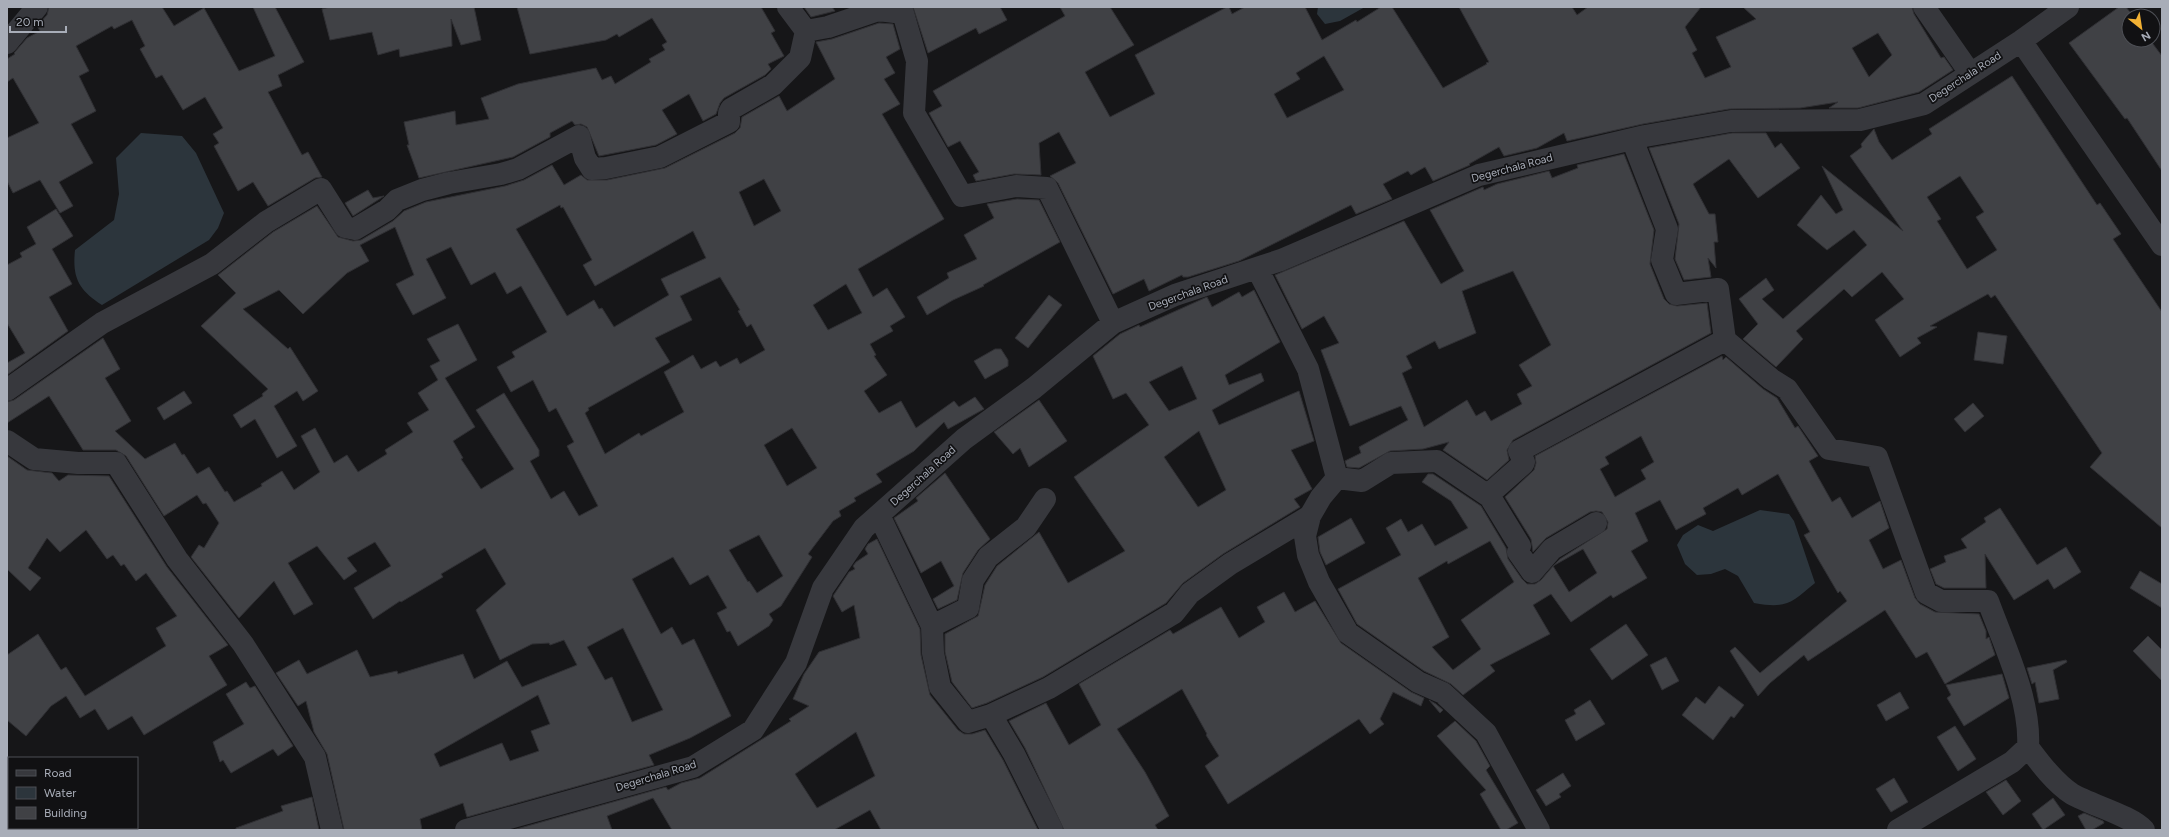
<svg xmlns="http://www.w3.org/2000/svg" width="2169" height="837" viewBox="0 0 2169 837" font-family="Figtree,sans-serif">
<rect width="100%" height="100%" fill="#161618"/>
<path fill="#2c353c" d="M1318,7H1365L1340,21L1325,24L1317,14Z
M141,133L182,136L196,153L224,213L218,228L209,240L102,305C79,290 72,278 75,250L114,220L119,194L116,158Z
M1760,510L1789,514L1794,521L1815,583C1791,603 1787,609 1754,603L1738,576L1725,569L1711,574L1697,575L1685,564L1677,545L1683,535L1698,525L1713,531Z"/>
<path fill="#404145" stroke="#303034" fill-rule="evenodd" d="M49,7H162L174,26L204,8L239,71L275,56L253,7H275L304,62L278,75L282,86L268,92L302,155L308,152L322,177L315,178L268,206L253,182L238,191L214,146L219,143L213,134L223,128L205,97L183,110L162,75L156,78L140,49L145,46L132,20L114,29L112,26L76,46L89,71L79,76L96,111L71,124L93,163L59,182L73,206L60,213L40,180L13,193L7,181V138L39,123L13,78L7,82V59L15,54L14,53L27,38L40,31L37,26L47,15Z
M330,7H474L481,40L461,45L451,19L452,46L400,57L399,49L378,55L372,32L330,40L322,9Z
M517,7H761L775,31L771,33L784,56L768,64L771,69L765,75L724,98L720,103L716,114L703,121L689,94L662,110L677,134L656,145L599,156L587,127L581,124L575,125L572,121L550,133V137L513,157L419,178L407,145H409L404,122L455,111L456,125L489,119L481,98L518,84L596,68L602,80L611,76L615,84L651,62L649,59L665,50L662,45L667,42L652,18L619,37L617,34L606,40L530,54Z
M804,7H832L835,11L811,17Z
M913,7H1000L1007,20L979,34L976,28L928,53Z
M1060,7H1110L1134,45L1085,72L1110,117L1155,94L1135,55L1227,7H1229L1232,14L1245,7H1305L1322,40L1356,20L1357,22L1381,7H1392L1443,88L1487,64L1486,63L1489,62L1459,7H1572L1577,15L1588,7H1701L1685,27L1697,50L1692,53L1705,78L1731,67L1716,37L1756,19L1743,7H1912L1914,14L1941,58L1944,57L1953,70L1919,92L1858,108H1829L1838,102L1800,108L1729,109L1643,124L1567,141L1564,133L1537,148L1504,156L1499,147L1469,164L1470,165L1433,181L1425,167L1411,175L1408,171L1383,184L1392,199L1356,214L1351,205L1239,261L1188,277H1183L1182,275L1149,291L1144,279L1113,294L1058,183L1050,176L1076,163L1059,132L1039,143L1041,175L1014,174L976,181L973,175L979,172L960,141L948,147L929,113L942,106L933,91L1065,16ZM1878,33L1892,55L1869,77L1852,48ZM1324,56L1344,90L1287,118L1274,94L1300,79L1296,73Z
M2119,7H2126L2133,16H2129V40H2150L2162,56V171L2127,118L2125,119L2069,43Z
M879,23L893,24L900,49L886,57L895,73L884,79L900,104L882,114L944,219L858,269L873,297L887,288L905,317L890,326L893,331L870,344L876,355L874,356L887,375L864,391L879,413L901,401L916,428L954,401L959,407L975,397L984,409L948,429L944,422L914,451L876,474L882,482L854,498L856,501L839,511L841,516L833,521L808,554L812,557L781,606L769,614L773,620L769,626L738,646L730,631L727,632L717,613L727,608L708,575L690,585L673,557L632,579L661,634L672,627L682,645L694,639L731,716L690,738L649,755L654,765L467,817L463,803L420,819L422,830H344L327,754L314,732L306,701L298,706L276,673L299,660L307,674L357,650L370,677L397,671L398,674L463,654L474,679L507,661L522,687L577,665L564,640L550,645L549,643L532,644L500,660L476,610L506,584L485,548L441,574L443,577L401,602L400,601L373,619L354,588L391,566L375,542L347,558L357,571L344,580L317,546L288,563L313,604L294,615L274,581L239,618L191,557L199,545L204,548L219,523L206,503L203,504L197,495L164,516L126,456L116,450H83L49,396L7,423V402L14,400L103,338L120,369L105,378L131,421L115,431L145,459L175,443L182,455L184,454L197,474L209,467L225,492L227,491L234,502L262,486L261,484L282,471L294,490L320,472L301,436L315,428L334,463L347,455L358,472L387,454L385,450L413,432L407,423L429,410L418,393L438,380L430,366L440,361L427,339L458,324L477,360L445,378L475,427L453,441L463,458L461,459L481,489L514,469L476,410L504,393L539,450V456L530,461L551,499L564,491L579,516L598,506L567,446L574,442L556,408L549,412L533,380L511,392L497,367L515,357L512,352L547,332L521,286L507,294L495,272L471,285L451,247L426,259L446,298L413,315L396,284L414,275L395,227L360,245L369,261L347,273L303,314L279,290L243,309L288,349L290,347L318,391L303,401L297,391L274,406L297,446L277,458L255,419L241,428L233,415L263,396L262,394L268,389L201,326L236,293L218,275L273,232L317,206L338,237L353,241L361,240L393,221L404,211L426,202L505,186L524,180L552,165L564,185L581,175L587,180H607L665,168L735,133L740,128L742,117L779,96L787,111L835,79L816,42L832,39ZM764,179L781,211L754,226L739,192ZM560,205L561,208L563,207L592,260L583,265L595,286L693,231L706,258L661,279L669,295L614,327L602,308L599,309L594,300L567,316L516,229ZM720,277L740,310L738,311L747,327L751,324L765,350L740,364L737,358L720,367L716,361L701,369L693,355L664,372L684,412L641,436L639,433L605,454L585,413L589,410L588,408L670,362L655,338L692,320L680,296ZM846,284L862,313L828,330L813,305ZM792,428L817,468L787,486L764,445ZM759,535L783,576L757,593L749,581L748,582L729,550ZM623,628L663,710L632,722L612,677L605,680L587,647ZM538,695L550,724L531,731L539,751L510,761L502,743L440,767L434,754Z
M2012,76L2097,205L2100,203L2121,234L2113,239L2162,312V528L2090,467L2102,453L1995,295L1991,298L1988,294L1930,326L1937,327L1917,338L1921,343L1900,357L1875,320L1904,299L1882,272L1852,297L1844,289L1796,331L1803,339L1776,367L1743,339L1758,324L1739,299L1766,278L1774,290L1762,299L1783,319L1867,245L1854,230L1827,250L1797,225L1821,195L1836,214L1843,210L1822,166L1903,231L1850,156L1862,147L1861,144L1874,129L1879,142L1892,160L1932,134L1929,129ZM1960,176L1984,212L1976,217L1997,250L1967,269L1937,221L1941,219L1927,197Z
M1732,133H1766L1775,148L1781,143L1800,168L1758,198L1729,159L1693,184L1709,214H1715L1718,242H1714L1716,268L1708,258L1711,277L1684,280L1675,259L1679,224L1649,148Z
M1624,154L1654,230L1650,264L1664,299L1669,304L1677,306L1707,303L1711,333L1513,440L1507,450L1509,460L1487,480L1443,450L1449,442L1423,449L1390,451L1359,468L1347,467L1345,461L1361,453L1359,447L1408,420L1401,406L1350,426L1321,350L1339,343L1324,316L1302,329L1275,275L1404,221L1441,284L1464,271L1430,210L1483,187L1484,190L1497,184L1549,171L1552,178L1578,168L1577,165ZM1513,271L1551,345L1519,365L1532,386L1517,394L1522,404L1491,421L1485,411L1476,416L1467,400L1424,427L1402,373L1412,368L1406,356L1435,341L1439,349L1476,333L1462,291Z
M368,190L373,198L384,196L353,216L345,203Z
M1017,199L1039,200L1060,242L983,285L984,286L953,300L927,315L917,297L949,278L947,273L977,259L964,235L994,218L987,204Z
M56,209L73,236L52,249L72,284L49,297L68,331L7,375V363L25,353L7,323V265L22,257L20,253L36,244L27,227Z
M1254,290L1280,342L1225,375L1229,385L1261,373L1264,381L1212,410L1219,425L1299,391L1314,441L1291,450L1312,489L1294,499L1300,507L1223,554L1183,583L1166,603L1043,677L987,703L972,708L952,682L945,652V634L978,616L985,585L997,566L1039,532L1068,583L1125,551L1074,477L1149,425L1126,393L1113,399L1093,356L1120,334L1139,325L1140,327L1198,301L1207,297L1212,307L1239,292L1242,297ZM1182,366L1197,399L1169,411L1149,382ZM1199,431L1226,490L1198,507L1164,457Z
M1049,295L1062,305L1028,348L1015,338Z
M1978,332L2007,336L2003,364L1974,360Z
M995,349H1001L1008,360V366L985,379L974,361Z
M1722,356L1723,360L1726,357L1763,389L1777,398L1795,428L1798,426L1818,456L1809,461L1832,502L1840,497L1852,518L1880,501L1889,528L1869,540L1883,569L1901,560L1915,598L1920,604L1935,612L1979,614L1986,631V639L1989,637L1995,655L1945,684L1927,652L1916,658L1885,610L1808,661L1804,655L1770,683L1758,696L1730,651L1735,647L1760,673L1847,601L1840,591L1838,593L1804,535L1810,532L1778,474L1742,495L1738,488L1703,508L1706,514L1676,530L1660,500L1635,513L1648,541L1631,551L1647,578L1613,598L1611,595L1571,622L1551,594L1533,605L1550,634L1490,665L1495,671L1463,695L1451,684L1424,671L1357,624L1338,589L1401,555L1386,528L1401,519L1408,532L1422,524L1435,546L1468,528L1451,501L1422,482L1428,474H1433L1481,506L1506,548L1508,559L1522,579L1527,584H1535L1541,580L1553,566L1569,592L1597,573L1583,549L1553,566L1560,559L1607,529L1608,522L1602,512L1596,511L1590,512L1546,538L1533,552L1531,539L1505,497L1534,470L1536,463L1535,456ZM1641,436L1654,462L1641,470L1646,479L1615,497L1600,469L1609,464L1605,457ZM1490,541L1514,582L1461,620L1481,649L1453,670L1432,647L1449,637L1418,578L1447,561L1448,564Z
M184,391L192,403L164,420L157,408Z
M1039,400L1067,441L1029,467L1020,448L1013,454L994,432Z
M1973,403L1984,416L1965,432L1954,419Z
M7,456L27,470L52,473L59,481L68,475L109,476L167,567L228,645L209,656L227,685L144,735L132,716L108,730L95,709L80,718L66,696L51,706L26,736L7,720V655L38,634L61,670L66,667L85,696L166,646L156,628L177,616L146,573L136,581L124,564L121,566L113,555L107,559L86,530L60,552L47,538L28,568L41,578L30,591L7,569Z
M945,473L990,539L978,550L963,573L957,600L938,609L933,599L954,586L941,561L921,573L894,518L918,501L916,498Z
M2000,508L2037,565L2066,547L2081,572L2054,589L2048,579L2014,600L1985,554L1986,588H1944L1936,584L1930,569L1946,562L1944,556L1967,548L1961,539L1986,522L1984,518Z
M1351,518L1365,543L1326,565L1320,552L1318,537Z
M877,539L920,629L921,655L930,695L958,730L964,734H972L985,730L1003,760L1038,830H881L870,810L834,830H672L653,798L607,816L612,830H513L666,787L668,790L681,783L700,778L791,721L789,719L809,706L793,699L804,674L819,652L860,638L854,605L842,612L833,596L849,572L855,569L853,566L856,562L868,554L865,549L868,544ZM856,732L875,776L817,808L795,774Z
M2140,571L2162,584V608L2130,588Z
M1284,592L1295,612L1315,601L1341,643L1411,692L1424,698L1421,706L1393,692L1380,719L1384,724L1370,734L1359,719L1228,804L1205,766L1219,756L1206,735L1207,734L1182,689L1117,729L1145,772L1169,816L1155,825L1158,830H1064L1025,748L1009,721L1046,703L1069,745L1101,725L1079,684L1170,630L1173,634L1221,607L1239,638L1265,622L1257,607Z
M1626,624L1648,655L1612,680L1590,649Z
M2148,636L2162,650V681L2133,651Z
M1666,657L1679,681L1662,690L1650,665Z
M2066,660L2067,662L2053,670L2059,699L2039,703L2035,682L2032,684L2027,668Z
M2002,674L2009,698L1964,726L1947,698L1951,695L1946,685Z
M246,682L250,688L255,686L293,746L278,756L273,749L231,773L223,760L220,762L213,742L244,724L226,694Z
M1719,686L1744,705L1734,718L1731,716L1713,740L1682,715L1696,697L1705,704Z
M1900,692L1909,708L1886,721L1877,705Z
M1429,700L1436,704L1443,710L1440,713Z
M1590,700L1605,724L1576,741L1565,720L1576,714L1574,710Z
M1455,721L1476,741L1490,766L1486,770L1518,823L1506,830H1501L1480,794L1486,790L1437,736Z
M1955,726L1976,759L1958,771L1937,737Z
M1563,773L1571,786L1559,794L1561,797L1546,806L1536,790Z
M1894,778L1908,802L1891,812L1876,789Z
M2006,780L2021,801L2003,815L1986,792Z
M312,797L319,830H236V828L283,811L281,806Z
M2053,798L2065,815L2043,830L2032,814Z
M2084,813L2103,821L2104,823L2092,830H2086L2078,816Z"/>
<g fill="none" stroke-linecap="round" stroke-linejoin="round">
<path stroke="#37383d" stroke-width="22" d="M788,7L806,31L828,27L878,10L903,13L917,61L914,113L962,196L1016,186L1047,188L1113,323
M1924,7L1970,73
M2021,41L2162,245
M7,43L37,7
M1632,139L1667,229L1662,260L1676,294L1718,289L1725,340L1771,379L1787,389L1829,449L1877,457L1926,593L1941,601H1988C2004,645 2031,700 2028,747L2012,762L1898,830
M1257,268L1308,369L1337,478L1321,497L1310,516L1305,536L1308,555L1319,582L1348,633L1418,682L1443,693L1486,733L1539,830
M7,390L102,323L212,264L266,222L321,189L345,227L355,229L387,210L397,200L422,190L449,183L501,174L518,169L579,136L585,158L592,169L606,168L660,157L729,122V113L731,109L773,85L800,58L806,31
M7,441L34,459L78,463H116L177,559L243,644L315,757L332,830
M1337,478L1362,481L1391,463L1437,461L1490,497L1520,546L1518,552L1532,572L1552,549L1596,523
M1488,495L1523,464L1524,462L1519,451L1725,340
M879,515L932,626L933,653L940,687L968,722L991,715L1014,754L1052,830
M932,626L968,608L973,580L988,557L1026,527L1045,499
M991,715L1049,688L1174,613L1190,593L1230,564L1310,516
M2028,747C2040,763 2055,783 2072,794C2091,805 2132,816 2144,830
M466,830L693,767L753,730L796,663L823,588L864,528L964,439L1034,388L1113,323L1175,295L1281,260L1479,175L1645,136L1731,121L1860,120L1924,104L2021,41L2068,7"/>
</g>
<g text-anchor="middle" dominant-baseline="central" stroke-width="3.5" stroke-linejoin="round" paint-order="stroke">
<g font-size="11" fill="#a8adb8" stroke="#111113">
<text transform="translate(1965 77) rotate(-33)">Degerchala Road</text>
<text transform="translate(1512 168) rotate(-15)">Degerchala Road</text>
<text transform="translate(1188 293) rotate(-20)">Degerchala Road</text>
<text transform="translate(923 476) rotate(-42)">Degerchala Road</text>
<text transform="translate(656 776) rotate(-17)">Degerchala Road</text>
</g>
</g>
<rect width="2169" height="837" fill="none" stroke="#a8adb8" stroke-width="16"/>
<rect x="8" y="757" width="130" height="72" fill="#111113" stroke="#4d4f55"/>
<rect x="16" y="770" width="20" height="6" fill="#37383d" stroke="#4d4f55"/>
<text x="44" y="777" font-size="12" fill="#a8adb8">Road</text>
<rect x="16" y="787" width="20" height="12" fill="#2c353c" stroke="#4d4f55"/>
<text x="44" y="797" font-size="12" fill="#a8adb8">Water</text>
<rect x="16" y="807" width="20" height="12" fill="#404145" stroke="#4d4f55"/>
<text x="44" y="817" font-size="12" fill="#a8adb8">Building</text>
<g transform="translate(2141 28) rotate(150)"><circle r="19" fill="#111113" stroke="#4d4f55"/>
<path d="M0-3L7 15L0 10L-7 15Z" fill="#f2b134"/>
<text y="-6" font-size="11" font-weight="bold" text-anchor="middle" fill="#a8adb8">N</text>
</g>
<path d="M10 26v6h56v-6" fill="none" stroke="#a8adb8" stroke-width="2"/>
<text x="16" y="26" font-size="12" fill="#a8adb8" stroke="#111113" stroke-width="3" paint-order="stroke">20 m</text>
</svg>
